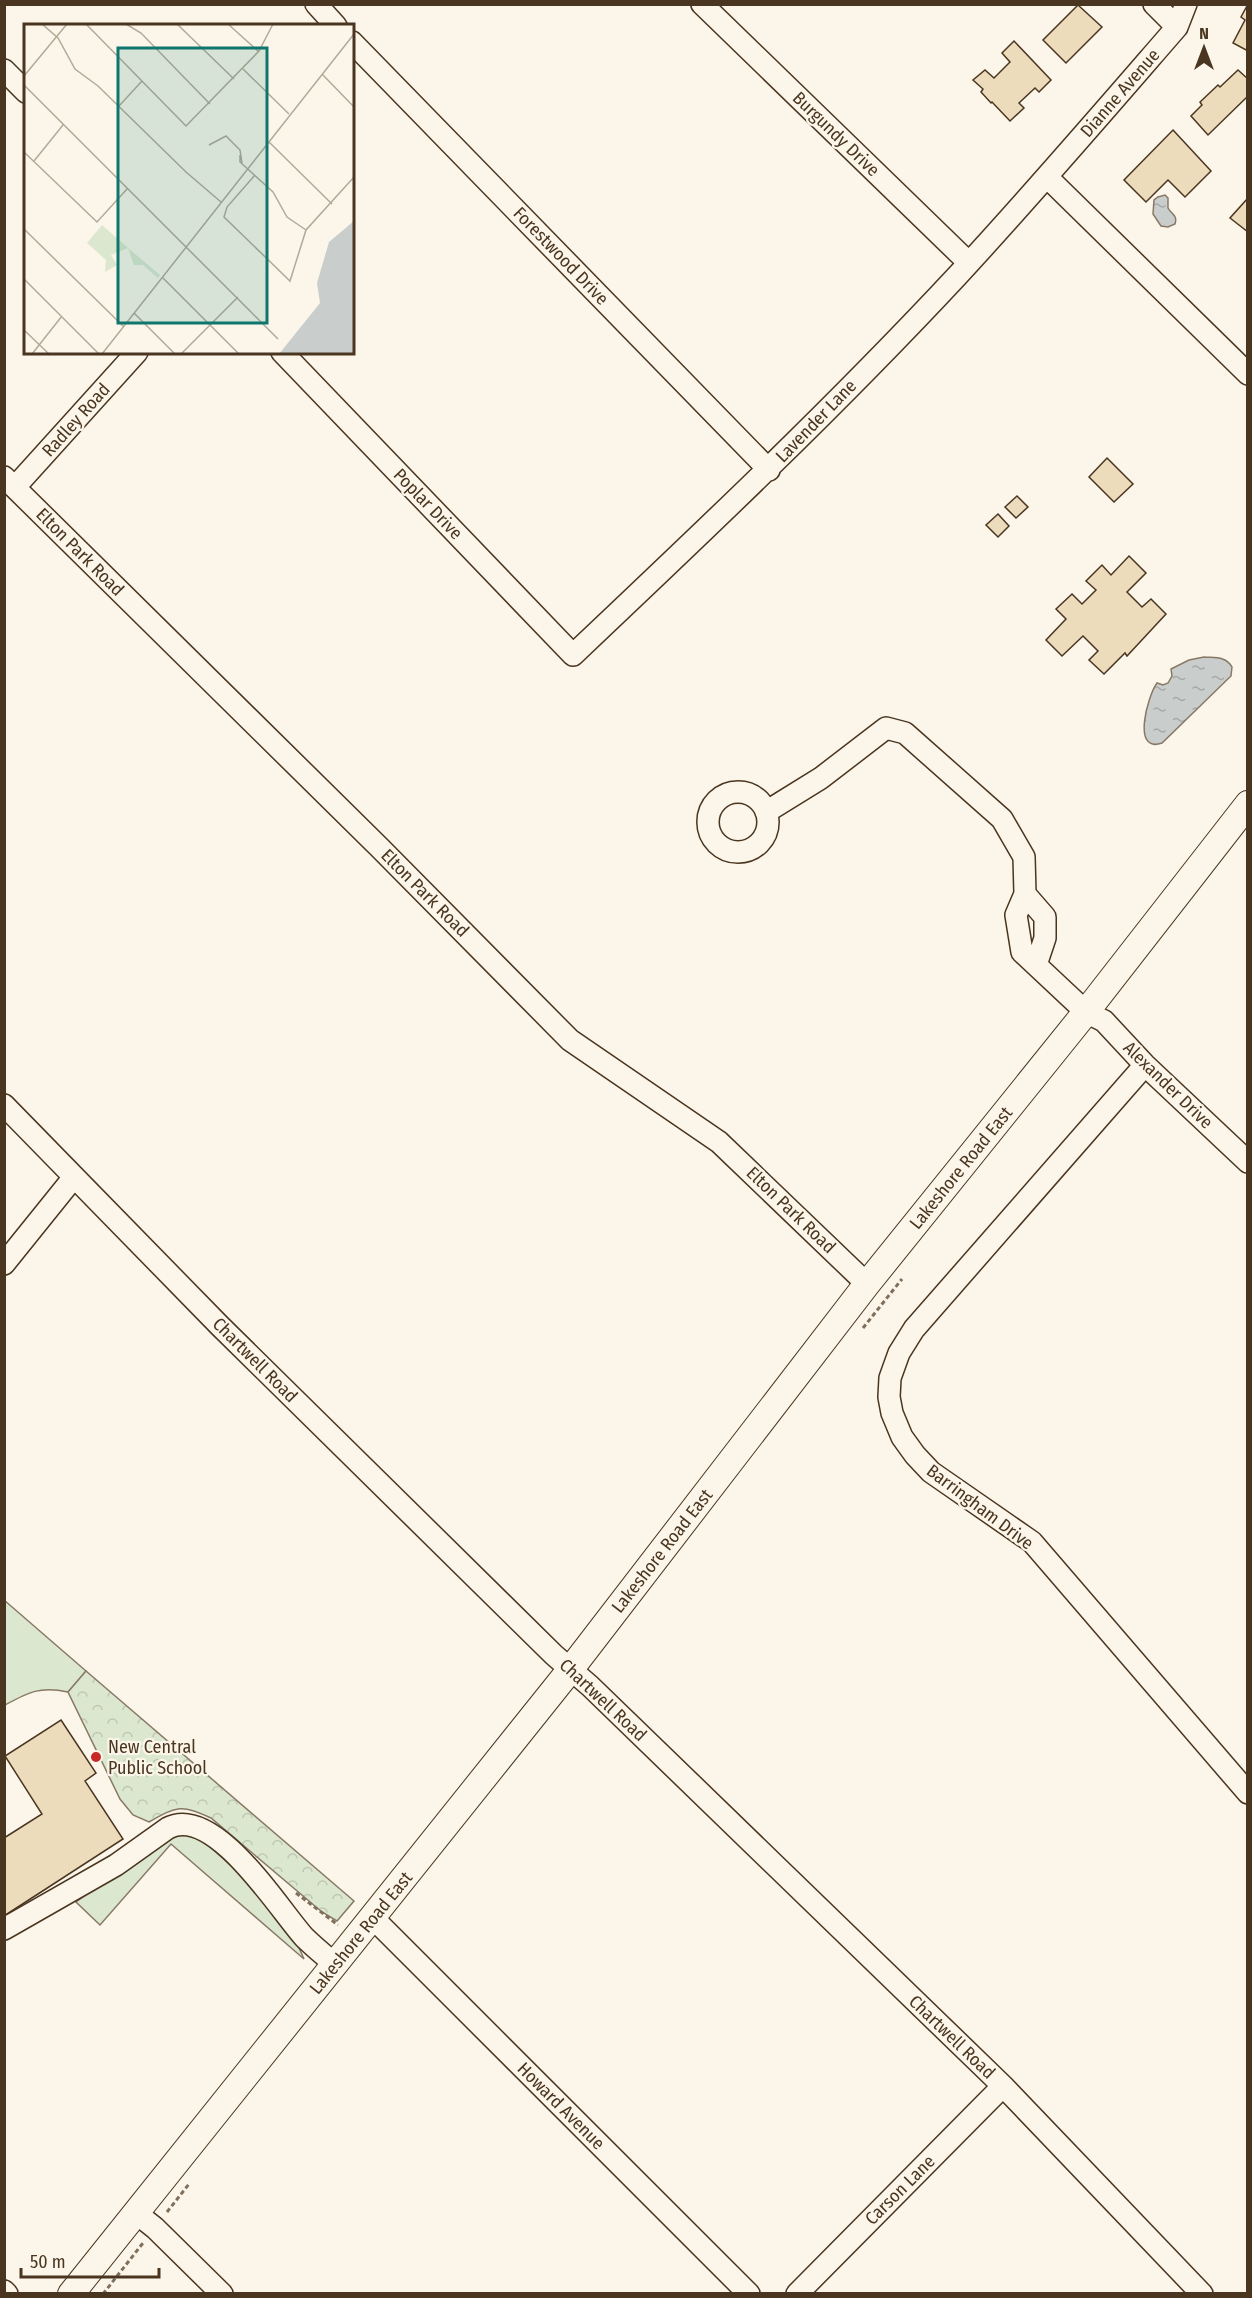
<svg xmlns="http://www.w3.org/2000/svg" width="1252" height="2298" viewBox="0 0 1252 2298" font-family="'Fira Sans Condensed',sans-serif">
<defs>
<pattern id="forest-crowns" width="20" height="18" patternUnits="userSpaceOnUse" patternTransform="scale(1.5)"><rect width="20" height="18" fill="#dce7d0"/><path d="M2 6a3 3 0 1 1 6 0M12 15a3 3 0 1 1 6 0" fill="none" stroke="#bec7b2"/></pattern>
<pattern id="water-ripples" width="26" height="14" patternUnits="userSpaceOnUse" patternTransform="scale(1.5)"><rect width="26" height="14" fill="#c9cecd"/><path d="M2 4q2-2 4 0t4 0M15 11q2-2 4 0t4 0" fill="none" stroke="#a5a8a6"/></pattern>
</defs>
<rect width="100%" height="100%" fill="#fbf6e9"/>
<path fill="#dce7d0" stroke="#887966" stroke-width="1.5" d="M4,1600L86,1671L68,1692C40,1686 29,1692 5,1705Z
M173,1831L194,1833L250,1882L299,1948L304,1959L171,1844L100,1925L76,1902Z"/>
<path fill="url(#forest-crowns)" stroke="#887966" stroke-width="1.5" d="M86,1671L354,1901L337,1921L322,1912L211,1818C182,1804 177,1806 149,1822L133,1815L120,1799L68,1692Z"/>
<path fill="url(#water-ripples)" stroke="#887966" stroke-width="1.5" d="M1165,195L1168,198V208C1171,214 1178,215 1175,224L1168,227L1161,226L1153,214L1154,200L1158,197Z
M1204,657C1215,658 1226,656 1232,667L1231,676L1162,743C1131,754 1148,695 1157,683L1163,685L1168,683L1172,676L1171,669L1189,660Z"/>
<path fill="#ecdcbc" stroke="#4a3520" stroke-width="1.5" d="M1248,4V51L1233,43L1245,20L1241,17Z
M1078,5L1102,27L1066,63L1043,40Z
M1014,41L1051,80L1039,92L1035,88L1019,103L1024,108L1010,121L992,102L991,103L981,92L983,89L973,80L985,70L994,78L1010,62L1002,53Z
M1238,70L1248,79V96L1208,135L1191,116L1202,105L1200,102L1218,85L1220,87Z
M1173,130L1211,171L1185,197L1168,180L1146,202L1124,180Z
M1248,198V232L1230,218Z
M1107,458L1133,484L1114,502L1089,477Z
M1017,496L1028,507L1016,518L1005,507Z
M998,514L1009,526L998,537L986,525Z
M1129,556L1146,573L1127,592L1142,607L1151,599L1166,614L1127,656L1125,653L1104,674L1089,660L1098,651L1083,636L1062,656L1046,640L1066,619L1056,609L1072,594L1082,604L1096,590L1086,581L1102,565L1111,575Z
M61,1720L96,1773L85,1781L123,1839L4,1916V1838L42,1814L5,1756Z"/>
<g fill="none" stroke-linecap="round" stroke-linejoin="round">
<g stroke="#4a3520" stroke-width="24">
<path id="minor" d="M316,4L336,26
M702,4L969,263
M1154,4L1177,27
M352,42L769,470
M4,70L26,92
M1047,177L1248,374
M282,352L573,655C704,531 835,407 958,275C1033,194 1105,110 1177,27L1186,4
M4,477L380,848L570,1040L719,1142L867,1284
M15,487L137,352
M708 822a30 30 0 1 1 60 0a30 30 0 1 1-60 0Z
M766,812L821,778L886,728L905,733L1002,819L1024,857L1025,894L1016,915L1022,952L1086,1012L1104,1021L1145,1065L1248,1162
M1025,894L1045,917V938L1036,965
M1145,1065L914,1329L899,1353L890,1378L889,1397L892,1413L902,1437L915,1455L931,1472L1032,1542L1248,1793
M4,1105L220,1326L554,1655L590,1686L1003,2086L1202,2294
M4,1264L74,1177
M373,1918L749,2294
M4,1929L116,1865L168,1828C214,1804 278,1908 304,1937C314,1947 325,1956 336,1965
M136,2213L155,2228L222,2294
M4,2291L7,2294
M797,2294L1003,2086"/>
</g>
<g stroke="#4a3520" stroke-width="28">
<path id="major" d="M71,2294L570,1670L867,1284L1086,1012L1248,804"/>
</g>
<path stroke="#7f6f5c" stroke-width="3" stroke-dasharray="4.5 3" stroke-linecap="butt" d="M863,1328L902,1279
M296,1893L338,1925
M167,2212L189,2184
M103,2294L143,2243"/>
<use href="#minor" stroke="#fbf6e9" stroke-width="21"/>
<use href="#major" stroke="#fbf6e9" stroke-width="26"/>
</g>
<circle fill="#c62828" stroke="#fbf6e9" stroke-width="2" cx="96" cy="1757" r="6"/>
<g text-anchor="middle" dominant-baseline="central" stroke-width="4.5" stroke-linejoin="round" paint-order="stroke">
<g font-size="18" fill="#4a3520" stroke="#fbf6e9">
<text transform="translate(1120 93) rotate(-49)">Dianne Avenue</text>
<text transform="translate(836 134) rotate(44)">Burgundy Drive</text>
<text transform="translate(561 256) rotate(46)">Forestwood Drive</text>
<text transform="translate(76 420) rotate(-48)">Radley Road</text>
<text transform="translate(816 421) rotate(-46)">Lavender Lane</text>
<text transform="translate(428 504) rotate(46)">Poplar Drive</text>
<text transform="translate(80 552) rotate(45)">Elton Park Road</text>
<text transform="translate(425 893) rotate(45)">Elton Park Road</text>
<text transform="translate(1168 1085) rotate(44)">Alexander Drive</text>
<text transform="translate(961 1168) rotate(-51)">Lakeshore Road East</text>
<text transform="translate(791 1210) rotate(44)">Elton Park Road</text>
<text transform="translate(255 1360) rotate(45)">Chartwell Road</text>
<text transform="translate(980 1507) rotate(37)">Barringham Drive</text>
<text transform="translate(662 1551) rotate(-52)">Lakeshore Road East</text>
<text transform="translate(603 1700) rotate(43)">Chartwell Road</text>
<text transform="translate(361 1933) rotate(-51)">Lakeshore Road East</text>
<text transform="translate(952 2037) rotate(44)">Chartwell Road</text>
<text transform="translate(561 2106) rotate(45)">Howard Avenue</text>
<text transform="translate(900 2190) rotate(-45)">Carson Lane</text>
</g>
<g font-size="18" fill="#4a3520" stroke="#fbf6e9" text-anchor="start">
<text x="108" y="1747">New Central<tspan x="108" dy="21">Public School</tspan></text>
</g>
</g>
<g transform="translate(24 24)">
<rect width="330" height="330" fill="#fbf6e9"/>
<path d="M78,201L104,224L87,231L93,241L81,248L82,236L63,219Z" fill="#dce7d0"/>
<path d="M104,224L136,251L134,254L119,241H110Z" fill="#dce7d0"/>
<path d="M330,197V330H255L296,279L293,259L305,218Z" fill="#c9cecd"/>
<path fill="none" stroke="#b4a999" stroke-width="1.5" d="M18,0L34,14L51,45L74,62L162,148L197,178M62,0L162,102L235,27L249,0M102,0L117,9L186,80M153,0L210,55M204,0L234,27M219,45L265,90M298,50L330,83M0,52L43,0M0,61L254,315M95,82L118,57M245,118L308,180M185,121L202,112L216,126L218,139M0,128L73,198L103,165M216,131V138L249,168L263,193L282,206M10,137L39,101M231,151L203,183L200,193L266,257L282,206L330,153M0,205L99,302M138,253L215,330M0,255L75,330M110,289L151,330M0,306L25,330M8,330L38,292M78,330L330,10M157,330L214,273"/>
<path fill="#0f766e" fill-opacity="0.15" stroke="#0f766e" stroke-width="3" d="M94,24H243V299H94Z"/>
<rect width="330" height="330" fill="none" stroke="#4a3520" stroke-width="3"/>
</g>
<rect width="1252" height="2298" fill="none" stroke="#4a3520" stroke-width="12"/>
<g transform="translate(1204 48)" stroke="#fbf6e9" stroke-width="4.5" paint-order="stroke">
<path d="M0-4.5L10 22L0 15L-10 22Z" fill="#4a3520"/>
<text y="-9" font-size="16" font-weight="bold" text-anchor="middle" fill="#4a3520">N</text>
</g>
<path d="M21 2268v9h138v-9" fill="none" stroke="#4a3520" stroke-width="3"/>
<text x="30" y="2268" font-size="18" fill="#4a3520" stroke="#fbf6e9" stroke-width="4.5" paint-order="stroke">50 m</text>
</svg>
